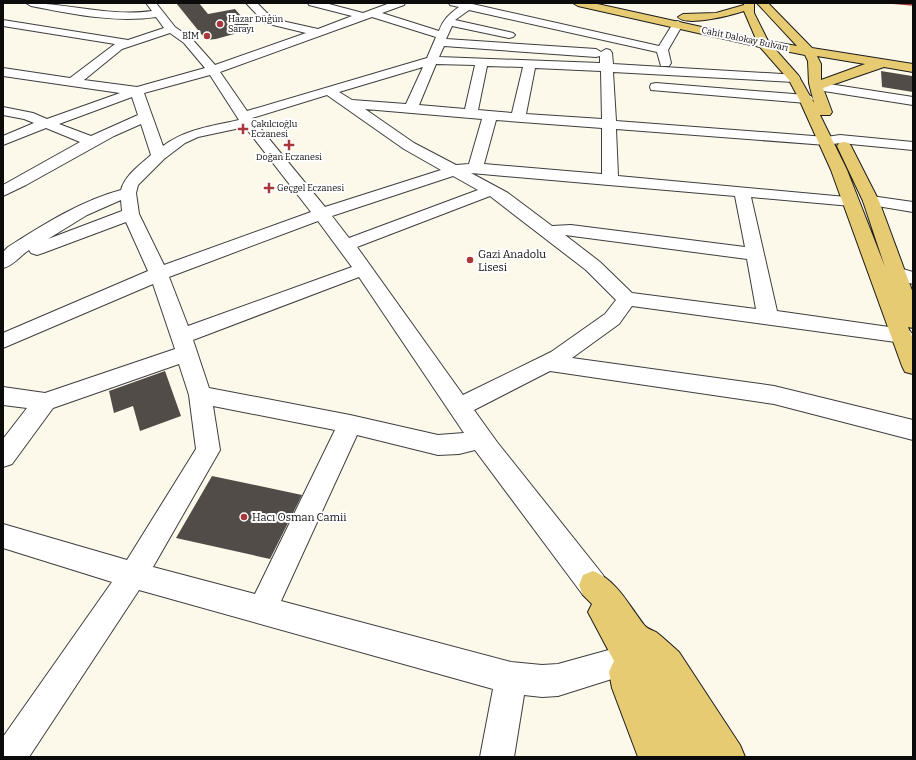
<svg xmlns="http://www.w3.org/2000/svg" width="916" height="760" viewBox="0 0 916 760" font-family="Bitter,serif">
<rect width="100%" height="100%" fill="#fcf9eb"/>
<path fill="#524c49" d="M176,3H199L208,14L235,9L252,29L216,39L206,40Z
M881,71L912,76L913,92L882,87Z
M165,371L181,416L140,431L133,406L114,413L109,391Z
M212,476L302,495L270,559L176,538Z"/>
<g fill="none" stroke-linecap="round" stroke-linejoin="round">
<g stroke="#3e3e3e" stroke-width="2">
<path id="minor" d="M26,3C68,3 109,17 152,11L146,3H156L175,27L192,39L215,65L306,33L265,23L246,3H257L273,19L318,29L352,16L309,5L308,3H325L363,13L390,3H405L404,5L382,13L439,31C443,20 449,14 459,7L450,5L449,3H468L659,46L674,22L678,21L683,24L668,50L671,63L669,66H661L657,52L469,10L455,20L509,32L513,33L515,35L513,37L509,38L452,26L446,39L596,49L601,52L606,49L610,50L612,53L613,64L798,75L800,78L798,81L794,82L613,72L616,121L826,137L840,135L913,142V150L840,143L826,145L616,129L618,176L857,198L859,201L857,204L851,206L751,197L777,311L903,329L910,331L913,335L910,341L903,343L632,306L619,324L572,358L774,386L913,420V440L774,404L550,371L474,410L497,442L603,575L607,585L603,595L593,599L583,595L475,450L459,454L438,455L357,435L281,601L511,662L542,665L558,664L623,646L634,650L638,661L634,672L558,696L542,697L524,695L514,757H480L493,689L139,590L29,757H3V737L112,582L3,548V524L127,560L196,449L189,395L179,364L53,408L12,464L3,467V439L27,408L3,405V387L45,393L175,349L153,284L3,348V333L148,271L126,222L43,253L37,255L31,253L29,250C20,256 13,266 3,268V252L8,247C43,225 80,201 121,190C125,175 140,165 151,155L141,124L114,136L26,185L3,196V185L80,142L46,128L3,145V136L34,123L24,119L3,115V107L33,113L47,119L120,93L3,76V68L70,78L115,44L3,26V20L128,40L164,28L156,17C114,23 72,14 31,6ZM372,17L436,37L427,58L247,111L220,72ZM170,33L184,43L205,68L137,87L84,80L122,49ZM444,46L596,57L600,56V63L439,57ZM436,64L475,65L465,109L419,105ZM487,66L523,67L512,113L478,110ZM423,67L406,104L352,100L339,92ZM535,68L601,71L602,119L526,114ZM210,75L239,120C212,126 186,129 163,146L144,93ZM327,95L404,149L441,170L325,207L252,118ZM132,97L138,115L91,136L59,124ZM365,109L482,119L469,164L456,165L414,143ZM496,120L602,128V174L484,164ZM245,127L311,212L164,265L139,214L136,193L138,185L164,159L185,143L198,137ZM471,173L735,196L745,247L571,225L552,226L508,193ZM453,176L478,190L349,238L332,216ZM490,196L586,270L616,300L605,314L551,352L463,395L357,247ZM121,200L122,211L48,239L87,215ZM318,221L352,267L188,326L169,277ZM565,235L747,259L756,309L632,293L600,262ZM359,277L464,433L438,435L350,415L209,388L193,340ZM213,406L335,430L255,594L153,567L220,450Z
M816,82L913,97V105L811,89L810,86L811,83Z
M656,83L806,95L811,96L813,99L811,102L806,103L651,90L650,87L651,84Z
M871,196L913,202V212L865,204L863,201L865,198Z
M896,267L913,272V284L889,277L887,273L889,269Z"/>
</g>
<g stroke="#1c1c1c" stroke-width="2">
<path id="major" d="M573,3H593L756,39L744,11C732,15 686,27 678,17L683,14L716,13L744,5V3H754V13L768,41L797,46L757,3H768L812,48L913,64V72L884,67L823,88L832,112L830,115H820L847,170L885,267L863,201L837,146L839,143L844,142L849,143L851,146L879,201L913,293V328L908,327L913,339V374L905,372L902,366L831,170L799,99L789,80L760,47L578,6ZM775,49L805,55L808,61L809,83L814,103L798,75ZM817,56L865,64L821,80V64Z
M593,571C618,581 629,606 645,626C648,629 652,630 656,632C664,638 671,645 679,652L740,745L745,757H638L612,688L609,672L614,661L588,612L592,604L583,595L579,585L583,575Z"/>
</g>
<use href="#minor" fill="#fff" fill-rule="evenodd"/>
<use href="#major" fill="#e6cb72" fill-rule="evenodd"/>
<path stroke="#a8363a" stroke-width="1.5" d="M890,3L913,5"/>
</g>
<g fill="#a8363a" stroke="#fff" stroke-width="1.5">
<circle cx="220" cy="24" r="4"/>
<circle cx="207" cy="36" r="4"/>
<path d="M241 123h4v4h4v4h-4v4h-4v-4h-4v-4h4z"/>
<path d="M287 139h4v4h4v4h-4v4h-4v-4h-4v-4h4z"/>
<path d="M267 182h4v4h4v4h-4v4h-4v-4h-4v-4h4z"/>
<circle cx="470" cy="260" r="4"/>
<circle cx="244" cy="517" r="4"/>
</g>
<g text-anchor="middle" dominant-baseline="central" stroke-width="4" stroke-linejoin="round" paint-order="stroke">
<g font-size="9" fill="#0b0b0b" stroke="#fff" text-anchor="start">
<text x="228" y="19">Hazar Düğün<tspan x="228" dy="10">Sarayı</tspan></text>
<text x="199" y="36" text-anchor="end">BİM</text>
<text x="251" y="124">Çakılcıoğlu<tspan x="251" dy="10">Eczanesi</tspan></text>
<text x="289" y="157" text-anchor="middle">Doğan Eczanesi</text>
<text x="277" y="188">Geçgel Eczanesi</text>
</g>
<g font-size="9" fill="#0b0b0b" stroke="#fff">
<text transform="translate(745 39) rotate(12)">Cahit Dalokay Bulvarı</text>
</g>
<g font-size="11" fill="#0b0b0b" stroke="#fff" text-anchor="start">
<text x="478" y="254">Gazi Anadolu<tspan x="478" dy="13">Lisesi</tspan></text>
<text x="252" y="517">Hacı Osman Camii</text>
</g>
</g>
<rect width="916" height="760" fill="none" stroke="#0b0b0b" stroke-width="8"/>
</svg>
